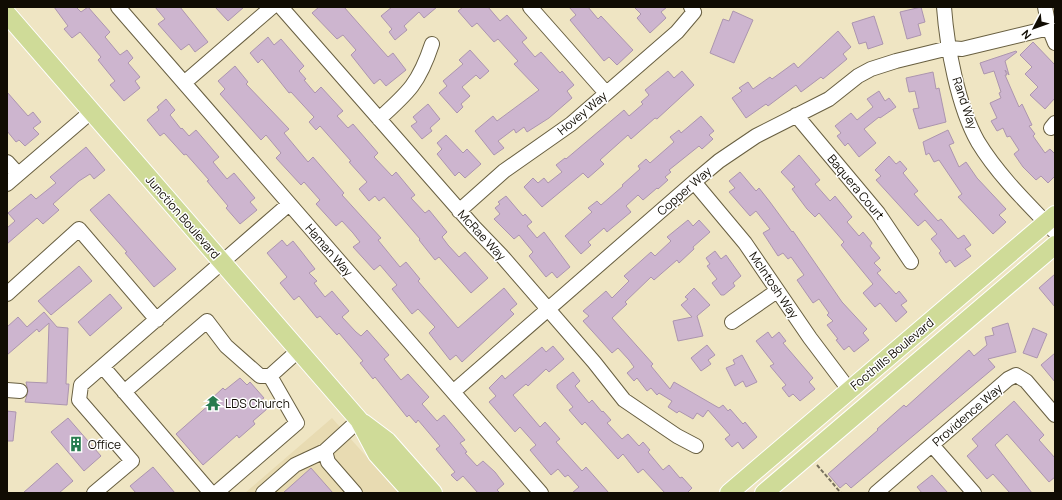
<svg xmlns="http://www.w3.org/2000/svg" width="1062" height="500" viewBox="0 0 1062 500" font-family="Manrope,sans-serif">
<rect width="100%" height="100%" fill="#efe5c3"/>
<path fill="#e8dbb2" d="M332,418L399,493H245Z"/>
<path fill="#cdb5cf" stroke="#ac95af" d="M54,7H76L81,12L88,7L110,32L105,37L120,55L127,50L133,58L128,63L140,77L135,81L140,88L124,101L110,85L115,81L98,60L101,57L80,32L72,38L64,29L68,26Z
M155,7H180L208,42L195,52L189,44L181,50L158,24L165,19Z
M215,7H244L228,21Z
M319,7H344L388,57L393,53L406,70L386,86L380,79L374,84L351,55L356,50L343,35L337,39L312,13Z
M392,7H437L424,18L419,12L404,26L407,30L395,40L389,32L392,29L381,16Z
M463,7H488L500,21L507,15L527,38L522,42L535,57L541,52L560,73L562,71L574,85L567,91L572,98L549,118L527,132L524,127L516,133L514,129L498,141L504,148L494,155L475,131L493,116L497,121L539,90L514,64L518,61L498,39L494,42L477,23L472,27L458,11Z
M569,7H588L598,19L601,16L633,50L617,65L609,57L604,61L570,20L576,15Z
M634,7H667L661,12L666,18L650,33L637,18L641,14Z
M921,7L925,22L918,24L921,35L907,39L900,12Z
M733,11L753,20L734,63L710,53L723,19L729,21Z
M874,16L883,44L868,49L866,42L859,44L852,23Z
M838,31L851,47L843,54L847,59L823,79L821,77L801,92L796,85L768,106L766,104L746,118L732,98L742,91L739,88L748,82L753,89L770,77L772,79L794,63L798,68Z
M268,37L274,45L281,39L304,66L299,71L306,79L304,80L315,93L321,87L343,111L337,116L348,128L353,124L378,153L374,157L392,176L396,172L415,195L411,198L425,213L429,210L447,232L442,237L448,245L459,257L465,252L488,278L471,293L439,257L435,260L419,240L420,239L384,197L379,201L375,196L369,201L359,189L367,182L349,162L351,161L320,126L316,130L309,122L314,117L291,92L289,93L262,59L258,63L250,53Z
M1033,42L1055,65V98L1045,109L1030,95L1038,87L1025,74L1032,67L1020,55Z
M470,50L489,71L480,79L476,75L462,87L470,96L461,104L463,107L457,113L439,93L447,86L443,81L463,64L459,60Z
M1016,51L1017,52L1005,61L1009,75L1005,70L1007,75H1005L1019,107L1022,104L1032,125L1029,126L1035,134L1033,136L1045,153L1050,149L1055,154V176L1048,183L1041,176L1036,180L1023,167L1014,154L1019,150L1010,136L1007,137L1003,128L997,131L991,121L997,118L990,103L1001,98L999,93L1001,92L994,71L984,74L980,63Z
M235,66L248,82L246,84L289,129L284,133L308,162L313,157L344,193L342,195L381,238L378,240L400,267L406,262L420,279L418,281L458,328L504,288L517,304L510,310L514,314L462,362L456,355L450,360L429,333L435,327L418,309L412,314L392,289L397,285L380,265L374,270L353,247L360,242L353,233L342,221L336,226L316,204L320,200L304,182L301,185L276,158L281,153L266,135L261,140L220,94L225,89L218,81Z
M668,71L674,78L682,71L694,85L657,119L655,118L631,139L628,135L600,160L604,164L588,178L583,173L542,207L524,187L533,178L538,183L544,178L548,183L562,172L556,165L565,158L566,159L624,110L629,116L643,104L641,102L649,95L645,90Z
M933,72L936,89L939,88L946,122L919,129L913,109L919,108L915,91L909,92L906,78Z
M879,91L885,101L889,98L896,107L880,118L879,117L864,129L876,143L859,157L848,143L845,146L837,136L841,133L835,126L851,113L857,120L873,107L867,99Z
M7,92L28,116L33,112L41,122L33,128L39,134L25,146L19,140L16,142L7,131Z
M166,99L175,110L170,115L181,129L182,128L189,136L196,130L219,157L213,162L227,179L234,173L255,198L250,202L257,210L240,224L226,208L228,206L207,181L209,180L186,154L184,155L164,133L160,136L147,120L159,110L157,107Z
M428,104L440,119L430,128L432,131L422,139L411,126L417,122L413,117Z
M701,116L714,131L709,135L713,139L702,149L699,146L669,170L671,172L665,177L668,180L658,189L657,188L643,200L638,195L626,206L631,212L607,232L604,228L588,242L591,245L581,254L565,236L592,212L588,208L597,201L601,205L623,186L622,185L640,169L638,166L646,159L650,163L674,142L670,137L679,130L681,133Z
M948,130L954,143L949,145L959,167L966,162L977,178L1006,209L999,215L1006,222L993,234L958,197L962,194L939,160L934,162L929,153L926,155L923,142Z
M446,135L463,153L467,149L481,164L465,178L459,172L455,176L437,154L442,149L437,143Z
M86,147L105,170L94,179L90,174L79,181L53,204L59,210L43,224L37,218L7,244V228L15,221L8,213L31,194L36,199L56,183L50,177Z
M799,155L820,180L815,184L830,201L835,196L852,217L847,222L859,236L863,232L872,243L870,246L880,258L874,263L881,270L877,273L896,294L899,291L907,301L901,305L907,312L896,322L880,303L875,307L863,293L873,284L841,245L844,242L819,213L815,217L807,209L792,189L795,187L781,172Z
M889,156L896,164L900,161L907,169L903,173L918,191L914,194L938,221L941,219L958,239L964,235L971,245L965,249L971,256L955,267L950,260L946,263L939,253L941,251L931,239L937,234L925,220L918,226L876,180L881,176L875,170Z
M740,172L756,191L759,188L770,202L792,232L793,231L842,302L867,329L863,333L869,340L854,352L849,346L844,350L836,340L838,339L827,325L833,321L827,315L829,313L819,299L813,303L806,293L797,280L804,275L791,257L788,259L783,253L778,256L763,233L770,229L756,211L750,216L729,192L735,188L729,181Z
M109,194L176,269L154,287L125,253L127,252L90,210Z
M506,196L523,216L525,214L532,222L527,226L537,238L544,232L570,267L557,278L552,272L546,277L529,256L533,252L519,235L514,239L494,219L500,214L495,208L500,204L498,202Z
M688,220L693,226L699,220L710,232L693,247L694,249L679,263L677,260L654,280L651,277L625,302L627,304L612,318L653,364L651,366L670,389L674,382L719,408L723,405L728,411L730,409L743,424L745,422L757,437L743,449L738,442L732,447L725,439L730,435L708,410L703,417L697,413L693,419L679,411L677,413L668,407L672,401L659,393L657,395L651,388L647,391L637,378L634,381L627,373L634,367L629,360L618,348L612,353L583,321L589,316L583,311L606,291L612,298L629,281L624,276L651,252L655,256L671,241L667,237Z
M282,240L287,246L293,241L301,251L315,269L309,273L317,281L314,283L325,297L332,291L349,311L342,317L356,332L361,336L367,330L389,355L384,359L401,380L408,374L429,397L422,404L437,421L444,415L465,440L460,443L467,452L465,453L477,466L483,461L495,472L504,484L497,490L500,493H478L463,476L457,481L451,475L455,472L436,449L440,446L418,420L416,423L409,415L407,417L375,377L373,379L360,363L363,361L339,333L337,335L320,316L317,318L299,296L294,300L280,283L287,277L267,253Z
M715,251L721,259L726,255L741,276L733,283L735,286L724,295H721L712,283L717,279L707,266L710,264L706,258Z
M79,266L92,281L51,315L38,301Z
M1055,274V307L1039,288Z
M694,288L710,305L697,316L703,336L678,341L673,321L692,317L681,305L688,299L685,297Z
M110,294L122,308L90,336L78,322Z
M44,312L57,327L68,328L66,384H69L67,405L25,402L28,391L26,382L47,383L49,323L39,332L37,329L7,355V327L18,317L27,327Z
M1008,323L1016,352L988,359L995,367L851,488L846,483L840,488L828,474L878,430L877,429L904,405L906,407L969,350L974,356L987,345L985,337L994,335L992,328Z
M1033,328L1047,334L1037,358L1023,353Z
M768,332L772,338L779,332L786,341L783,343L813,378L809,382L815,389L800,401L793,394L789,397L782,388L786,385L770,366L774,364L756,341Z
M707,345L715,355L708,360L711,364L701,371L691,358Z
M553,346L564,359L549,372L546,369L528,386L526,384L513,395L540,427L545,422L560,439L556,442L582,471L586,467L609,493H572L579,487L568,475L565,477L558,469L551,475L530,450L536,445L520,427L515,432L489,402L496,396L489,388L502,375L505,379L542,347L546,352Z
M1055,353V382L1041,365Z
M742,355L757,382L746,387L743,381L735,386L726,368L735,364L733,360Z
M573,372L580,381L575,386L589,403L592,400L602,412L603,411L611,420L607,423L622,439L628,434L639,446L643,442L650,450L648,452L663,470L669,465L680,478L682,477L692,488L687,493H665L643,469L638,473L623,454L618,459L585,422L582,425L569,410L573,407L557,388V385Z
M240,378L247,385L250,382L264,398L261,400L267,409L253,421L255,424L239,438L237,435L203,465L176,434L210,404L208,402L223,388L225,390Z
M1014,401L1044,435L1039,440L1055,458V477L1049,482L1007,434L995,445L1032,493H1010L993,474L987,479L967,456L978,446L972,439Z
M7,411L16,412L13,441H7Z
M68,418L101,456L84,471L51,432Z
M57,463L73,481L59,493H23Z
M153,467L175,493H136L130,486Z
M311,468L333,493H283Z
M932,475L948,493H922L917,487Z"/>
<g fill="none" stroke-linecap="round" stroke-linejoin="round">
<g stroke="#685f41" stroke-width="16">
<path id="minor" d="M118,7L541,493
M281,7L474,227L501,255L594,362L624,400L677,436L696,446
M530,7L606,93
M944,7C947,47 958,107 978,142C998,175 1028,204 1055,232
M1045,7L1049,28L1055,43
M184,83L272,7
M796,115L878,213L911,262
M379,119C409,92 419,83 432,44
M1051,128L1055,123
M7,162L18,174
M694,182L745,243L810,338L850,391
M7,184L92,111
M459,211L504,171L571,124L677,32L694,12L691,7
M7,294L79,229L157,320
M732,322L777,291
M103,367L211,493
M7,390L20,391
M124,392L207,321L226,346L260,376H270L299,350
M453,392L694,182L719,161L756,136L829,99L858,76L871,69L896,61L949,48L962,49L1049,28
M932,445L974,493
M94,493L132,461L79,400L81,385L289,204
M216,493L297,423L270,376
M263,493L295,465L325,451
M355,493L328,462L325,451L359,420
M876,493L1008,379L1016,375L1026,381L1055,415"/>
</g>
<g stroke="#fff" stroke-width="20">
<path id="major" d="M7,14L359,420L377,454L412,493
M363,423L387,441L433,493
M729,493L1055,215
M764,493L1055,245"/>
</g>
<path stroke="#77705c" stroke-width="2" stroke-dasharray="4 2" stroke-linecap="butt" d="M817,465L841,493"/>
<use href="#minor" stroke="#fff" stroke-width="14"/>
<use href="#major" stroke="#cfdb98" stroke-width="18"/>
</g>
<defs>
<g id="temple-bare" transform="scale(1.2)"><path d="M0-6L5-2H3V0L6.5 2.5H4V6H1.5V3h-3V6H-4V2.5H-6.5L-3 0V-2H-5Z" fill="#267b4e" stroke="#fff" stroke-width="2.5" paint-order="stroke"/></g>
<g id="building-bare" transform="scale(1.2)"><path d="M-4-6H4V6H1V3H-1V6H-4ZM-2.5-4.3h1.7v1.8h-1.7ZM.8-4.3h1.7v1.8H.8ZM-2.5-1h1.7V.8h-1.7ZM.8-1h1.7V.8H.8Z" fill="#267b4e" stroke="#fff" stroke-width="2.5" paint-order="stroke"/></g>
</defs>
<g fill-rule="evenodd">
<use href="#temple-bare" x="213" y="403"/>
<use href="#building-bare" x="76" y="444"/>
</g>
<g text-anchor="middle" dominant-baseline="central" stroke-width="3" stroke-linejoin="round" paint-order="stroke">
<g font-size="12" fill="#100c03" stroke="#fff">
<text transform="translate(965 103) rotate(72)">Rand Way</text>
<text transform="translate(582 113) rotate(-40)">Hovey Way</text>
<text transform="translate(856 187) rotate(50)">Baquera Court</text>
<text transform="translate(684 191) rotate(-41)">Copper Way</text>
<text transform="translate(183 217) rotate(49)">Junction Boulevard</text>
<text transform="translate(482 235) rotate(47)">McRae Way</text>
<text transform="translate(329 250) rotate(49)">Haman Way</text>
<text transform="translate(774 285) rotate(56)">McIntosh Way</text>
<text transform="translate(892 354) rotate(-40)">Foothills Boulevard</text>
<text transform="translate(967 415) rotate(-41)">Providence Way</text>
</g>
<g font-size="12" fill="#100c03" stroke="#fff" text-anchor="start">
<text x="225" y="403">LDS Church</text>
<text x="88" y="444">Office</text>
</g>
</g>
<rect width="1062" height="500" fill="none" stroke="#100c03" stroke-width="16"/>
<g transform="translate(1034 28) rotate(229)" stroke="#ffffff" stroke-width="3" paint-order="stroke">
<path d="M0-3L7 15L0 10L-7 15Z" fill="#100c03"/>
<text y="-6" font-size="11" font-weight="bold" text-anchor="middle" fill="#100c03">N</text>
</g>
</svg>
